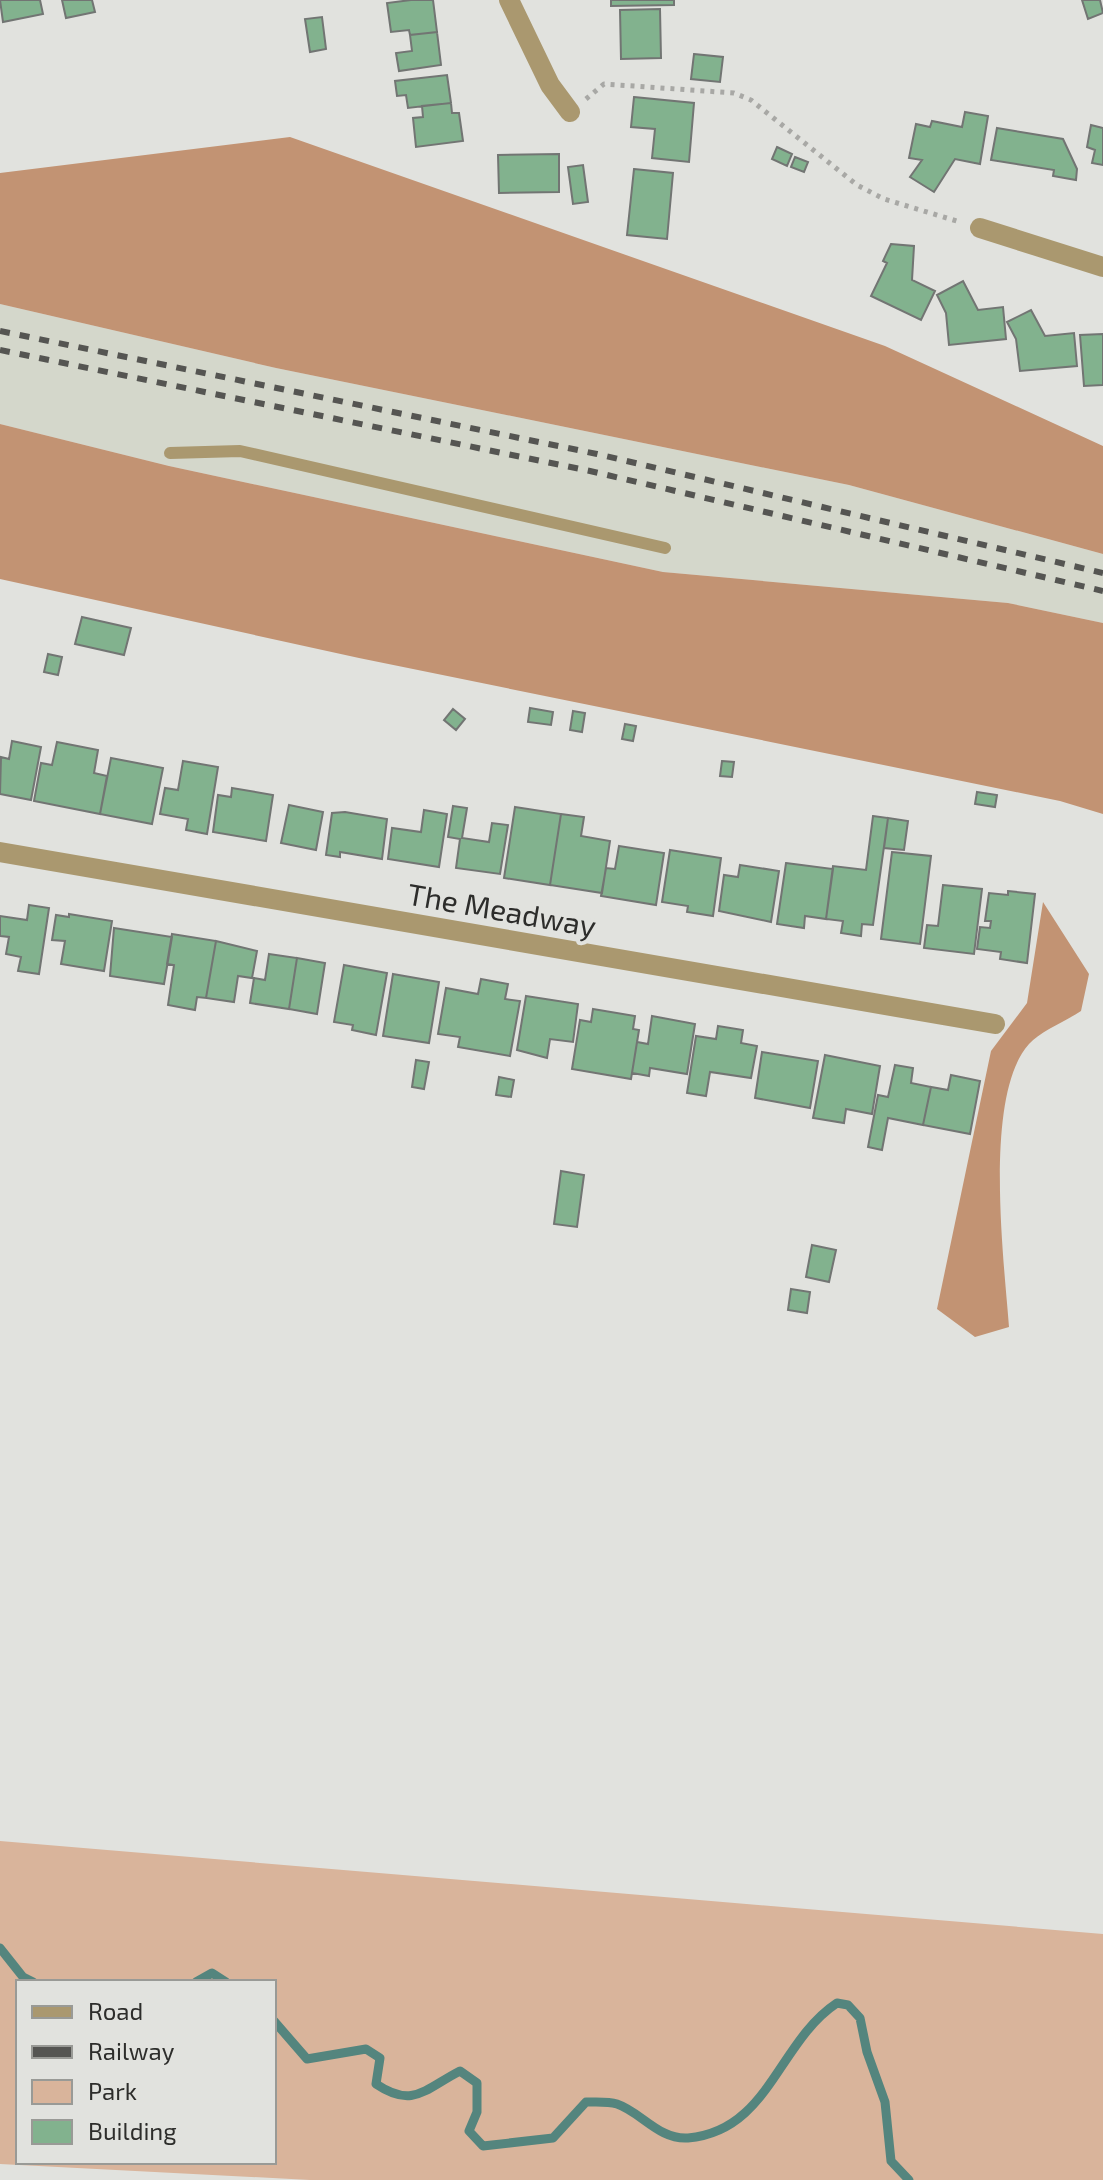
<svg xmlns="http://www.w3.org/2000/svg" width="1103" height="2180" viewBox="0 0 1103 2180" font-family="'Exo 2',sans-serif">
<rect width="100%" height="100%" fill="#e1e2de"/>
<path fill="#d4d7cb" d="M0,304L276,368L849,485L1103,554V623L1008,603L663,572L169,466L0,424Z"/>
<path fill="#d9b49b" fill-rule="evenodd" d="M0,1841L1103,1934V2180H310L0,2164ZM18,1982H274V2162H18Z"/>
<path fill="#c29373" d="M290,137L885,346L1103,446V554L849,485L276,368L0,304V173Z
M0,424L169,466L663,572L1008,603L1103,623V814L1060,801L359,658L0,579Z
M1043,902L1089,974L1081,1011C1066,1021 1041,1031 1029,1044C983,1095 1004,1260 1009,1327L975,1337L937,1309L991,1051L1027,1003Z"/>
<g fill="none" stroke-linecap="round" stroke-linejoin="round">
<path stroke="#54857e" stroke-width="9" d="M0,1948L23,1977L33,1982
M196,1982L212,1973L226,1982
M274,2021L307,2059L366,2049L380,2058L376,2084C413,2109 425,2089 460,2071L477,2083V2112L469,2131L483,2146L553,2138L586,2102C595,2102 608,2101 617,2104C641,2112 659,2140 688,2138C769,2131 778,2042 837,2003L848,2005L860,2018L867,2052L885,2102L891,2161L909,2180"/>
</g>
<path fill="#82b28e" stroke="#727573" stroke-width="2" d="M0,0H40L43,14L3,22Z
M62,0H92L95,12L66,18Z
M411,0H433L437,32L410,35L409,30L391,32L387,3Z
M611,0H674V5L611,6Z
M1082,0H1100L1103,13L1088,19Z
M660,9L661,58L621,59L620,10Z
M322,17L326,49L310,52L305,19Z
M437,32L441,65L399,71L396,53L412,51L410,35Z
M694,54L723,57L720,82L691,79Z
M447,75L451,103L408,108L406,95L397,96L395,81Z
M634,97L694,103L689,162L652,158L655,129L631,127Z
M451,103L452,113H459L463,141L416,147L413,118L423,117L422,106Z
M965,112L988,116L980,164L955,159L934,192L910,177L922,160L909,158L916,124L930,127L932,121L962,127Z
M1091,125L1103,128V165L1092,163L1095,150L1087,147Z
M997,128L1063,139L1077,169L1076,180L1053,176L1054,170L991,160Z
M777,147L792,154L787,166L772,159Z
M559,154V192L499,193L498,155Z
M795,157L808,162L804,172L791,167Z
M583,165L588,202L573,204L568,167Z
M634,169L673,173L667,239L627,235Z
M891,244L914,246L912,280L935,291L921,320L871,296L887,263L883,261Z
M963,281L978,310L1003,307L1006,339L949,345L946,313L937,295Z
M1031,310L1045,336L1074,333L1077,366L1020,371L1016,339L1007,322Z
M1103,334V385L1084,386L1080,335Z
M82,617L131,628L124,655L75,644Z
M48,654L62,657L58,675L44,672Z
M530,708L553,712L551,725L528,722Z
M453,709L465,719L456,730L444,720Z
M573,711L585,713L582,732L570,730Z
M625,724L636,726L633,741L622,739Z
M12,741L41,747L31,800L0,794L1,757L9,759Z
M57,742L98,750L94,773L107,776L100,814L34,801L41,763L52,765Z
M111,758L163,768L152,824L100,814Z
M183,761L218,767L207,834L186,830L188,819L160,814L165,788L178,790Z
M722,761L734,762L732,777L720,776Z
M232,788L273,795L266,841L213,832L218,795L231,797Z
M977,792L997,795L995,807L975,804Z
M289,805L323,812L316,850L281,843Z
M453,806L467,808L462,838L489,842L492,823L508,825L500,874L456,868L460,839L448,837Z
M515,807L561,814L550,885L504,878Z
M424,810L447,814L439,867L388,859L392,828L421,832Z
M345,812L387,819L382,859L340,852V857L326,855L332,813Z
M561,814L584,817L581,836L610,841L602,893L550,885Z
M873,816L888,818L873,925L862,924L861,936L841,933L843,921L826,919L833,866L866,870Z
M888,818L908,821L904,850L884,848Z
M619,846L664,853L656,905L601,896L606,868L615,869Z
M670,850L721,858L713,916L687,912L688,906L662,902Z
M892,852L931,856L920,944L881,939Z
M786,863L833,869L826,919L805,916L804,928L777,924Z
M740,865L779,871L771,922L719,911L724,875L738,877Z
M943,885L982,889L974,954L924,948L927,925L938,926Z
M1008,891L1035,894L1027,963L1000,959L1001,952L977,949L980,927L990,928L991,921H985L989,893L1008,895Z
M29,905L49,908L39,974L18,971L21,957L6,954L9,937L0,936V916L27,920Z
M69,914L112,921L104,971L61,964L65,941L52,940L56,915L69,917Z
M114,928L172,937L164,984L110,976Z
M172,934L216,941L206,998L197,997L195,1010L168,1005L174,965L167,964Z
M216,941L257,951L252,978L238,976L234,1002L206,998Z
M269,954L297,958L289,1009L250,1003L254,978L265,980Z
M297,958L325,963L317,1014L289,1009Z
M344,965L387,973L376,1035L352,1030L353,1025L334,1022Z
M393,974L439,982L429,1043L383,1036Z
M481,979L508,984L505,999L520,1001L510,1056L458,1047L460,1037L438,1034L446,988L478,994Z
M526,996L578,1004L573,1042L550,1039L547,1058L517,1050Z
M593,1009L635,1016L633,1029L639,1030L631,1079L572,1069L580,1020L591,1022Z
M652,1016L695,1024L687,1074L650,1068L649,1076L632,1073L637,1042L648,1044Z
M718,1026L743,1030L741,1043L757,1046L751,1078L710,1072L706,1096L687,1093L696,1036L716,1039Z
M762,1052L818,1061L810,1108L755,1098Z
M825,1055L880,1066L872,1114L846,1109L844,1123L813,1118Z
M416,1060L429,1062L424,1089L412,1087Z
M895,1065L913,1068L911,1083L931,1087L923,1125L888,1118L882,1150L868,1147L878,1095L888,1097Z
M951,1075L980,1081L970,1134L923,1125L931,1087L948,1090Z
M499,1077L514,1080L511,1097L496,1095Z
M561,1171L584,1175L577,1227L554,1224Z
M812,1245L836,1250L829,1282L806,1277Z
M791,1289L810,1292L807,1313L788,1310Z"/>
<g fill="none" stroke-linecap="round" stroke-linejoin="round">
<path stroke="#a8a8a5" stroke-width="5" stroke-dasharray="4 6" stroke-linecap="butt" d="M586,99L604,84L734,93L751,100L857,185L884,199L960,222"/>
<path stroke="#aa986f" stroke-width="12" d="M170,453L240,451L665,548"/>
<path stroke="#aa986f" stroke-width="20" d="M509,0L550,85L570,112
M980,228L1103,267
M0,852L995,1024"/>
<path stroke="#555552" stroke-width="6" stroke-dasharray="10 10" stroke-linecap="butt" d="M0,331L597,454L1103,573
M0,350L590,471L1103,591"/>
</g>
<g text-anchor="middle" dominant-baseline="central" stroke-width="8" stroke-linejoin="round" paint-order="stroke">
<g font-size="30" fill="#2d2d2b" stroke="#e1e2de">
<text transform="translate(502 909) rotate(10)">The Meadway</text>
</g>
</g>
<rect x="16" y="1980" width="260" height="184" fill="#e1e2de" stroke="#999a96" stroke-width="2"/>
<rect x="32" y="2006" width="40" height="12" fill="#aa986f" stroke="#999a96" stroke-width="2"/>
<text x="88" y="2020" font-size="24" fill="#2d2d2b">Road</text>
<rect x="32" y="2046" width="40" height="12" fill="#555552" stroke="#999a96" stroke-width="2"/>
<text x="88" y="2060" font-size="24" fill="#2d2d2b">Railway</text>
<rect x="32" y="2080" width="40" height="24" fill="#d9b49b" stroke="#999a96" stroke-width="2"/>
<text x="88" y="2100" font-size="24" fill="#2d2d2b">Park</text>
<rect x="32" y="2120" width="40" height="24" fill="#82b28e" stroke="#999a96" stroke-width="2"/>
<text x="88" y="2140" font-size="24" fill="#2d2d2b">Building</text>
</svg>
